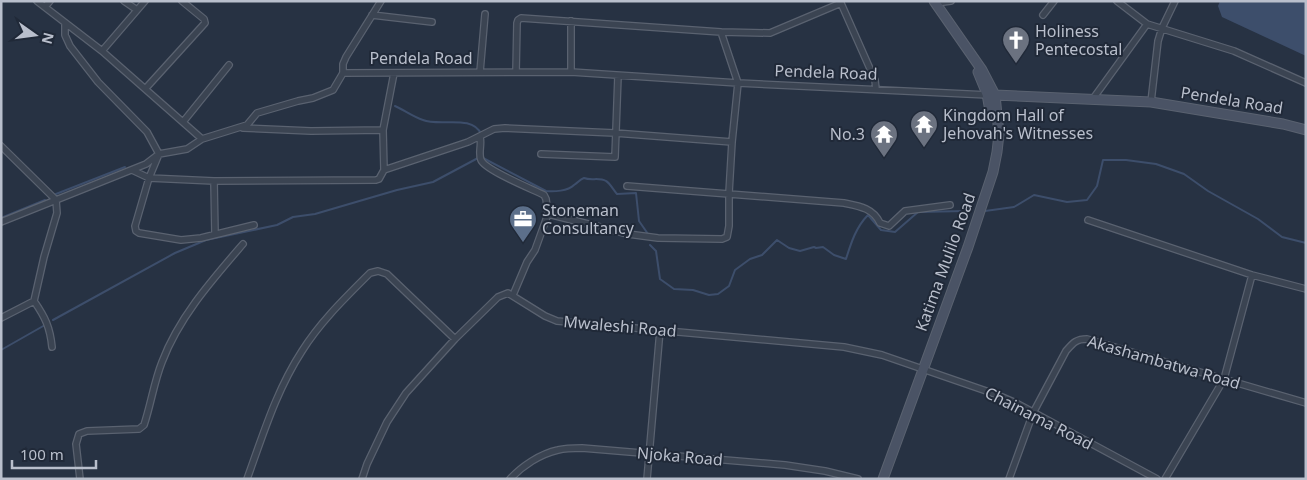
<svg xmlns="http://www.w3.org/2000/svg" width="1307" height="480" viewBox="0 0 1307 480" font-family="'Noto Sans',sans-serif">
<rect width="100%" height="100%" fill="#273243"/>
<path fill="#3d4e6b" d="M1220,1H1306V56L1222,17L1218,6Z"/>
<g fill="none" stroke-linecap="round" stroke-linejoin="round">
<path stroke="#3d4e6b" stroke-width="2" d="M395,106C404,110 413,117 423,120C440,127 472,114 481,134
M483,139V158L546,191C554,192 568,191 574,185C579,182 579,180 584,178C591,181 599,177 606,181C610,183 614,191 617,194L636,193L639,221L648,234
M56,194L125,167
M985,211L1014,207L1034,195L1067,202L1087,200L1097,186L1103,160H1126L1156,164L1184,174L1208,191L1258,219L1282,237L1306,243
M1,218L45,200
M650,245L656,251L660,279L674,289L693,290L709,295L718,294L729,286L735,270L750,259L762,255L777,240L789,248L800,251L814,247L816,248L823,247L834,255L846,259C851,243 856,227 868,215L881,230L895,232L918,212L965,211
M53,320L175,253L206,240L277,225L293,217L315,214L397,190L433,182L478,158
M1,350L45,325"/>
<g stroke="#5a6270" stroke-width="8">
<path id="street" d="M37,1L102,51L202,139L247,125L257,113L298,101L313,98L333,90L343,73V64L346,57L381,1
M124,1L137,10
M840,1L875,80L876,89
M1117,1L1147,24L1234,51L1306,83
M935,3L951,1
M45,7L50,1
M372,15L432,22
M1043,15L1054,1
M65,24V35L70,46L98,82L147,132L159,154L149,178L135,226L136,231L139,233L181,240L201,238L254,225
M721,32L770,33L841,3
M102,51L145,1
M480,72L485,14
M516,72L517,23L518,20L521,18L721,32L738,83L732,142L729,193V226L727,237L722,239L658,238L628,234L548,214
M571,72V21
M343,73L571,72L738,83L988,95
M146,88L205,23L204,19L182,1
M1092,100L1147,24
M1151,102L1158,41L1162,28L1175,1
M183,122L229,65
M243,128L311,131L383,130
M480,137C482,145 478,153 481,160C485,170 532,189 544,195L546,199L548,214L535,250L527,262L513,295
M1,146L56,200L57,213L44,257L34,301L1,318
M541,154L615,157L618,76
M132,170L149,178L214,181L376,180L379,179L384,170L383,130L394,73
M384,170L468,142L494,129L505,128L615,133L732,142
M214,181L215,234
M627,186L844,203C859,206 873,208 880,223L889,226L905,211L950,205
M1088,220L1252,275L1306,289
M1,222L146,164L159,154L187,149L202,139
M34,301C45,317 50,327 52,347
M80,479L76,444L79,434L87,431L139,429L144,425C151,404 154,382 162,362C179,317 212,280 243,244
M247,479C263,435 276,391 302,351C320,322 346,297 370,273L378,271L387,274L455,339
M362,479L367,464L387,422L406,393L455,339L498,297L508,293L545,316L557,321L844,347L882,355L995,394L1016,403L1157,479
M510,479C522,466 540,454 558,450C566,448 575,448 582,448L785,465L825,471L858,479
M647,479L660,330
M1009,479L1033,413L1066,351C1073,343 1076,339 1087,339L1306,403
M1165,479L1224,379L1252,275"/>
</g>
<g stroke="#5a6270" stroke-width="11">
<path id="secondary" d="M978,72L987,94L991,117
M995,95L1151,102L1283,124L1306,130
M883,479L968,247L993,172L997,152L999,134L995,95L982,70L934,1"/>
</g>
<use href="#street" stroke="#3b4452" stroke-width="5.5"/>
<use href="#secondary" stroke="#4a5365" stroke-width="9"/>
</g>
<defs>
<g id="church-pin" transform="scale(1.4375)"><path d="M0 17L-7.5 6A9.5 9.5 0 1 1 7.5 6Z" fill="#6b7280" stroke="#202938"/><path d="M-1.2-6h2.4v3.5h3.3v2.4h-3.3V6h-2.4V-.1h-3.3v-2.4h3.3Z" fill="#fff"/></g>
<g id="temple-pin" transform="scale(1.4375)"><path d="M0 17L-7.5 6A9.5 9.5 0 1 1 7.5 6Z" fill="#6b7280" stroke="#202938"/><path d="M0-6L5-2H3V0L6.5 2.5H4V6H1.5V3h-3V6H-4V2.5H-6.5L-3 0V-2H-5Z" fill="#fff"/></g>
<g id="office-pin" transform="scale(1.4375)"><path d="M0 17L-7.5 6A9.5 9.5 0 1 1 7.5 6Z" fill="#5c6f8a" stroke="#202938"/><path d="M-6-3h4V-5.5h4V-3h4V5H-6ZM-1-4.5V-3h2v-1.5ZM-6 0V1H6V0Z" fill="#fff"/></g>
</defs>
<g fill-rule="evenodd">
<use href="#church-pin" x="1016" y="40"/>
<use href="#temple-pin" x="924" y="124"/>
<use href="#temple-pin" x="884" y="134"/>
<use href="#office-pin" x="523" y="219"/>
</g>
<g text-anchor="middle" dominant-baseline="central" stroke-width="4" stroke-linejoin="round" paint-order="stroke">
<g font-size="16" fill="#b9bfcc" stroke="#202938" text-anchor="start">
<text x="1035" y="31">Holiness<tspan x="1035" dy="18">Pentecostal</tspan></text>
<text x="943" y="115">Kingdom Hall of<tspan x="943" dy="18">Jehovah's Witnesses</tspan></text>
<text x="865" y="134" text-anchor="end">No.3</text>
<text x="542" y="210">Stoneman<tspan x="542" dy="18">Consultancy</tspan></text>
</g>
<g font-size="16" fill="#b9bfcc" stroke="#202938">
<text x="421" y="58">Pendela Road</text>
<text transform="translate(826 72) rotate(2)">Pendela Road</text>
<text transform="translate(1232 100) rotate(9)">Pendela Road</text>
<text transform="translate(945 262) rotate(-70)">Katima Mulilo Road</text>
<text transform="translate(620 326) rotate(5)">Mwaleshi Road</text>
<text transform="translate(1164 362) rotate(16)">Akashambatwa Road</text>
<text transform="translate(1039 418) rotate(27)">Chainama Road</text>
<text transform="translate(680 456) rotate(5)">Njoka Road</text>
</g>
</g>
<rect width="1307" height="480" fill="none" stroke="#b9bfcc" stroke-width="5"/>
<g transform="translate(35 35) rotate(104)" stroke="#202938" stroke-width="4" paint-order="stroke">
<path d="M0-4L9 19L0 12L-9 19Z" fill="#b9bfcc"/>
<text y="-8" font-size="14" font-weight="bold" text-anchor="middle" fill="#b9bfcc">N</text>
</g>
<path d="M12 460v8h84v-8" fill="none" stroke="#b9bfcc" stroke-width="2.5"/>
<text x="20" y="460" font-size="15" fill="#b9bfcc" stroke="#202938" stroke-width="4" paint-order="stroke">100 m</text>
</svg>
